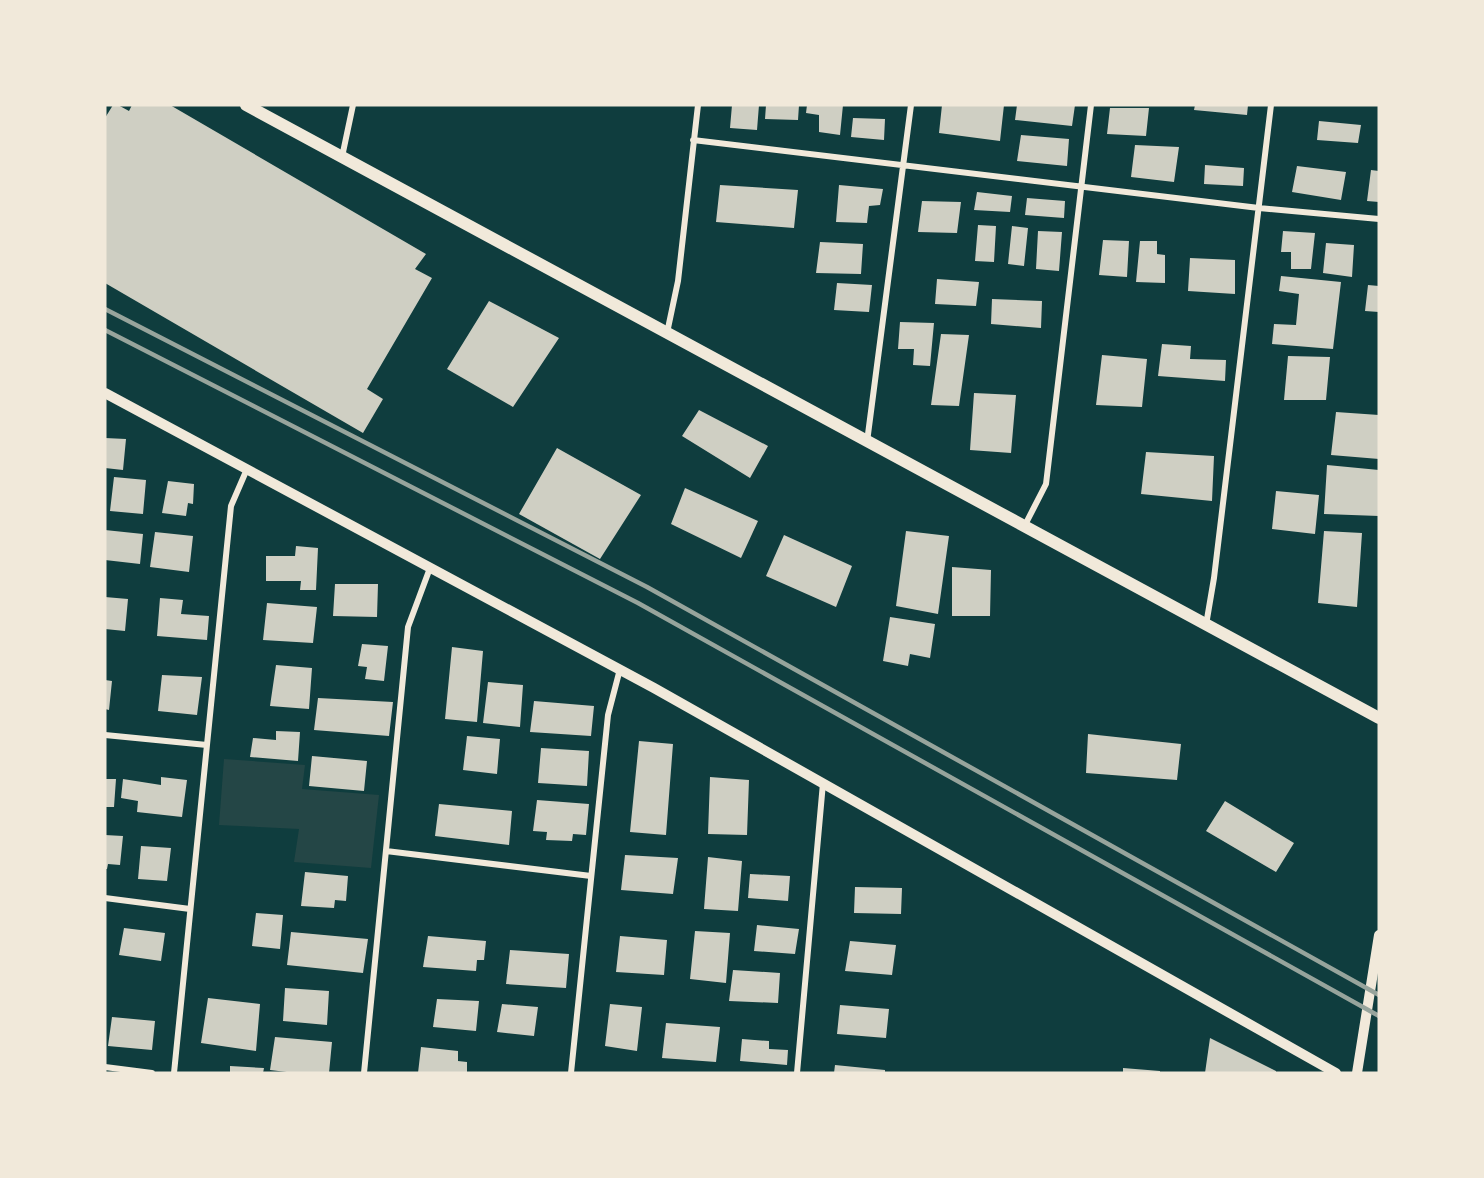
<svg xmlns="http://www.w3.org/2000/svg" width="1484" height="1178" viewBox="0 0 1484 1178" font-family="Ubuntu,sans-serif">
<rect width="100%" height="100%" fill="#0f3d3e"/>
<path fill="#244646" d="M224,759L305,765L302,789L379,795L371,868L294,862L299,829L219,825Z"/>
<path fill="#cfcfc3" d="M113,105H118L129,111L132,105H170L426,254L415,269L432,278L367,389L383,399L363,433L105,283V118Z
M732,105H759L757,130L730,128Z
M766,105H799L798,120L765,119Z
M807,105H843L840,135L819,132V115L806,113Z
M942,105H1004L1000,141L939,133Z
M1017,105H1075L1072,126L1015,120Z
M1195,105H1248L1247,115L1194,110Z
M1110,108H1149L1146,136L1107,134Z
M853,118L885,119L884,140L851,137Z
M1319,121L1361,125L1358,143L1317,140Z
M1021,135L1069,139L1067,166L1017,161Z
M1135,145L1179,147L1174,182L1131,177Z
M1205,165L1244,168L1243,186L1204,184Z
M1297,166L1346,172L1341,200L1292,192Z
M1371,170L1379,171V202L1367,201Z
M720,185L798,190L794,228L716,222Z
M839,185L883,189L880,205L869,206L867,223L836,222Z
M977,192L1012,196L1010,212L974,210Z
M1027,198L1065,201L1064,218L1025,215Z
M922,201L961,202L957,233L918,232Z
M978,225L996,226L994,262L975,261Z
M1012,226L1028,228L1024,266L1008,264Z
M1038,231L1062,232L1059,271L1036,269Z
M1283,231L1315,233L1311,269H1291V252H1281Z
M1103,240L1129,241L1127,277L1099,275Z
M1140,241H1157V254L1165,255V283L1136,282Z
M820,242L863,244L861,274L816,273Z
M1326,243L1354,245L1352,277L1323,273Z
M1190,258L1235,260V294L1188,291Z
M1281,276L1341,282L1333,349L1272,344L1274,324L1296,325L1299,294L1279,291Z
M937,279L979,282L976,306L935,304Z
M837,283L872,285L869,312L834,310Z
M1368,285L1379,286V312L1365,311Z
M992,299L1042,301L1041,328L991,324Z
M489,301L559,338L513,407L447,369Z
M900,322L934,323L930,366L913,365L914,349H898Z
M941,334L969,335L959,406L931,405Z
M1162,344L1191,346L1190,359L1226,360L1225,381L1158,376Z
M1102,355L1147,359L1142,407L1096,405Z
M1288,356L1330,357L1326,400H1284Z
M974,393L1016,395L1011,453L970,450Z
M699,410L768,446L750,478L682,436Z
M1336,412L1379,415V459L1331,455Z
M105,438L126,439L123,470L105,468Z
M557,448L641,495L600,559L519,514Z
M1146,452L1214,456L1212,501L1141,494Z
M1327,465L1379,470V516L1324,514Z
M114,477L146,480L143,514L110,511Z
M168,481L194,484L193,504L188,503L186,516L162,513Z
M685,488L758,521L741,558L671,524Z
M1276,491L1319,495L1315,534L1272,529Z
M105,530L143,534L140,564L105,560Z
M906,531L949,536L938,614L896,606Z
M1324,531L1362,533L1357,607L1318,603Z
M155,532L193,536L189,572L150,567Z
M784,535L852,566L836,607L766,576Z
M296,546L318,548L316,590H300L301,581H266V556H295Z
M952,567L991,570L990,616H952Z
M335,584H378L377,617L333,616Z
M105,597L128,599L125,631L105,629Z
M160,598L183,600L181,614L209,616L207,640L157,636Z
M267,603L317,607L313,643L263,640Z
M890,617L935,624L930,658L910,654L908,666L883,661Z
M362,644L388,646L384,681L365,679L367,667L358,666Z
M452,647L483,651L477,722L445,719Z
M276,665L312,668L309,709L270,706Z
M162,675L202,677L197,715L158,711Z
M105,680L112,681L109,710L105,709Z
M488,682L523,685L520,727L483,723Z
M318,698L393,702L389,736L314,730Z
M534,701L594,706L591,736L530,732Z
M276,731L300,732L298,761L250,757L253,738L276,740Z
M1088,734L1181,744L1177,780L1086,773Z
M467,736L500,739L497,774L463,770Z
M639,741L673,744L666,835L630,832Z
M541,748L589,751L587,786L538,783Z
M312,756L367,761L364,791L309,786Z
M161,777L187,780L182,817L137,812L138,801L121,798L123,779L161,785Z
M710,777L749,780L747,835L708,834Z
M105,779H116L114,807H105Z
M537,800L589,804L586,835L573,834L572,841L546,840L547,832L533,831Z
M1225,801L1294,843L1276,872L1206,831Z
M439,804L512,811L509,845L435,836Z
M105,835L123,836L120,865L108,864L107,869H105Z
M141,846L171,848L167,881L138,879Z
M625,855L678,858L673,894L621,890Z
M708,857L742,861L738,911L704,909Z
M305,872L348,876L346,901L335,900L334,908L301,906Z
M750,874L790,876L788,901L748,898Z
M855,887L902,888L901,914L854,913Z
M256,913L283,915L280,949L252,946Z
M757,925L799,929L795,954L754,951Z
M124,928L165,933L161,961L119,955Z
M695,931L730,933L726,983L690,979Z
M291,932L368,939L363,973L287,965Z
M428,936L486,941L484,960H477L476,971L423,967Z
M620,936L667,940L664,975L616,972Z
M850,941L896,945L892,975L845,971Z
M510,950L569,954L566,988L506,984Z
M733,970L780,973L778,1003L729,1001Z
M285,988L329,991L327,1025L283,1021Z
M208,998L260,1004L256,1051L201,1043Z
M437,999L479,1001L476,1031L433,1027Z
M502,1004L538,1007L534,1036L497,1032Z
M610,1004L642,1007L637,1051L605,1046Z
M840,1005L889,1009L886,1038L837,1034Z
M112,1017L155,1021L152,1050L108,1046Z
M666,1023L720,1027L716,1062L662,1058Z
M275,1037L332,1042L329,1073H295L270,1070Z
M1210,1038L1276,1071V1073H1205Z
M742,1039L769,1041V1049L788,1050L787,1065L740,1061Z
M421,1047L458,1051V1061L467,1062V1073H418Z
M835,1065L885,1070V1073H834Z
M230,1066L264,1068L263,1073H230Z
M1123,1068L1160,1071V1073H1123Z"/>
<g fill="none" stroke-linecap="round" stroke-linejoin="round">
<path stroke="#f1e9da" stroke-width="6" d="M693,140L1259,208L1379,219
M342,157L353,105
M667,333L678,281L698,105
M867,442L911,105
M1024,527L1046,484L1091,105
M1206,625L1214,578L1271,105
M105,735L207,745
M386,851L591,876
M105,898L190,909
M105,1067L152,1073
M174,1073L231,506L247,469
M364,1073L408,627L430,568
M571,1073L608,715L620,669
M797,1073L823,783"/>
<path stroke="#f1e9da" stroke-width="10" d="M105,393L654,688L1336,1073
M1357,1073L1379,935"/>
<path stroke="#f1e9da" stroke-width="12" d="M246,105L1379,718"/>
<path stroke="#97a49c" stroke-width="4.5" d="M105,309L647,587L1379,995
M105,330L638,603L1379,1016"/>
</g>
<rect width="1484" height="1178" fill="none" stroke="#f1e9da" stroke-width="213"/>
</svg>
